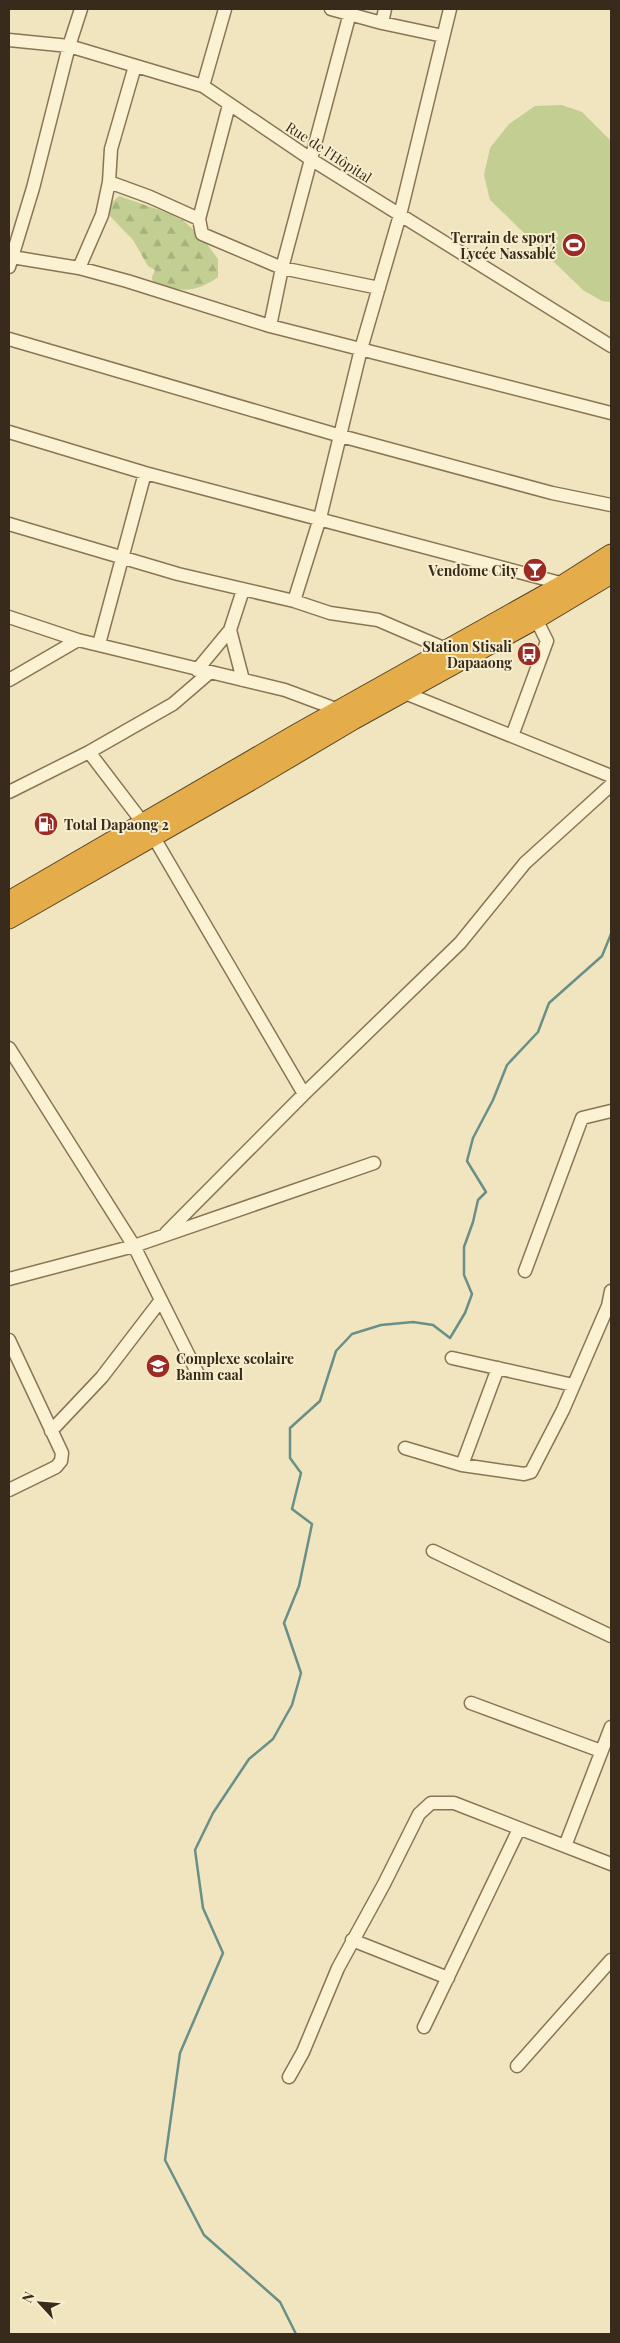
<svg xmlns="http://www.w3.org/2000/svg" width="620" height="2343" viewBox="0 0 620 2343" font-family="'Playfair Display',serif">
<defs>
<pattern id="forest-firs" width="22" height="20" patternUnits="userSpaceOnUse" patternTransform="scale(1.25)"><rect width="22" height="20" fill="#c2ce92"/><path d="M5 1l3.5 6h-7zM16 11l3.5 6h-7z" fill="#a7b17d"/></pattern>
</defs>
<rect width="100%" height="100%" fill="#f0e5be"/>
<path fill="url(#forest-firs)" d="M119,196L168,213L184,221L204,240L218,259V277C195,294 179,291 153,284L152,277L155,270L148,266L133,240L110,216L109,205Z"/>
<path fill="#c2ce92" d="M562,105L582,112L611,141V302L602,301L583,290L490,200L484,175L490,148L509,124L535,106Z"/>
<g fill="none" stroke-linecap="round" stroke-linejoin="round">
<path stroke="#698f89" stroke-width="2.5" d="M296,2334L280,2302L204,2235L165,2160L180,2053L223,1953L203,1908L195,1850L213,1813L249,1759L273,1739L292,1705L301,1673L284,1623L299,1586L312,1524L292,1509L301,1473L290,1458V1428L320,1401L336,1351L352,1334L381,1325L413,1322L433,1325L450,1338L465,1313L472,1294L464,1275V1247L473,1222L478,1200L486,1192L467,1161L473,1138L493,1100L507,1065L538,1032L549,1003L602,956L611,934"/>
<g stroke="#897556" stroke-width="15">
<path id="minor" d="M331,9L382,23L443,36
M382,23L385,9
M9,40L69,46L203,86L312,160L611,346
M203,86L225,9
M109,182L150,197L199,219L202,234L282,268L379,288
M199,219L229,105
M12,257L79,268L127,281L270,326L611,413
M9,267L33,188L69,46L81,9
M79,268L102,215L109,182L111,149L135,66
M270,326L282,268L350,13
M9,339L341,436L552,493L611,505
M9,432L145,473L564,584
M9,524L178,574L294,601L330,613L378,620L448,650
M294,601L320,518L361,349L400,215L450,9
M9,617L78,640L285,690L344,712
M230,630L243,680
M99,644L145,473
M197,670L230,630L243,590
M9,680L78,640
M405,693L611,776
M512,736L547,641L536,619
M89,752L153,836L304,1094
M9,792L89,752L173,704L209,673
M9,1048L134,1246L198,1374
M166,1233L304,1094L460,943L525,863L611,785
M525,1271L582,1118L611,1111
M9,1279L134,1246L374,1163
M9,1340L62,1453L61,1461L56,1467L9,1490
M452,1358L573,1385
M51,1431L102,1377L161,1300
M405,1448L462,1465L524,1474L531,1472L563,1410L608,1306L611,1291
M462,1465L498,1368
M433,1551L611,1636
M471,1703L601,1751
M565,1846L611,1727
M352,1940L448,1978
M424,2027L519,1829
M517,2066L611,1960
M289,2077L303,2052L338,1968L384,1884L419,1814L431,1803H454L611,1864"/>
</g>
<g stroke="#56432b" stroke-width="21">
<path id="highway" d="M9,901L298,733L564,584L611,554
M9,919L257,777L353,720L536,619L611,574"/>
</g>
<use href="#minor" stroke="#faf2d2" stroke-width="12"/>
<use href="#highway" stroke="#e5ad49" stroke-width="19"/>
</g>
<defs>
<g id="stadium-disc" transform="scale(1.25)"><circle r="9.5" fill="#9b2c23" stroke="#f7eece"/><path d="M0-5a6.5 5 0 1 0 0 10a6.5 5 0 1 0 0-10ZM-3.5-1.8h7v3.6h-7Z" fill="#fff"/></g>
<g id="bar-disc" transform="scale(1.25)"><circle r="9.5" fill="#9b2c23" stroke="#f7eece"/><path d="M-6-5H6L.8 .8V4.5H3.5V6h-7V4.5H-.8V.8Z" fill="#fff"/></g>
<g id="bus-disc" transform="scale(1.25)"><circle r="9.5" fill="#9b2c23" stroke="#f7eece"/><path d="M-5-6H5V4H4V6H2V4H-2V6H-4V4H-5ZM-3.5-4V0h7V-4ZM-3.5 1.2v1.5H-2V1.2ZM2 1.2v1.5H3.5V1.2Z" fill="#fff"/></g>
<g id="fuel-disc" transform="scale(1.25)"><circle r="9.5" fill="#9b2c23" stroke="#f7eece"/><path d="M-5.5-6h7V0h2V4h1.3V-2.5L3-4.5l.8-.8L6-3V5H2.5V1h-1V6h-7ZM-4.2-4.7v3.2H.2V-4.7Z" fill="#fff"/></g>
<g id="school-disc" transform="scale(1.25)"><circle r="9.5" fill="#9b2c23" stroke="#f7eece"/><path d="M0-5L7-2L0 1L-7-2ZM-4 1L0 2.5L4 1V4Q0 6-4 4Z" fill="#fff"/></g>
</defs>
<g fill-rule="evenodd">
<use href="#stadium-disc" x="574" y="245"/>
<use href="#bar-disc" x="535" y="570"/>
<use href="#bus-disc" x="529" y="654"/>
<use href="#fuel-disc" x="46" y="824"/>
<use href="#school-disc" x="158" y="1366"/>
</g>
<g text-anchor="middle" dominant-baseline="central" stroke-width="4" stroke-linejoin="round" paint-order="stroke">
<g font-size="14" fill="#382b1b" stroke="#f7eece">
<text transform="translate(329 152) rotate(33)">Rue de l'Hôpital</text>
</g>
<g font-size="14" font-weight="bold" fill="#382b1b" stroke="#f7eece" text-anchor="end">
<text x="556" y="237">Terrain de sport<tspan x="556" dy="16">Lycée Nassablé</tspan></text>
<text x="518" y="570">Vendome City</text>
<text x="512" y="646">Station Stisali<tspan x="512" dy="16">Dapaaong</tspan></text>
<text x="64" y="824" text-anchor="start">Total Dapaong 2</text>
<text x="176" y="1358" text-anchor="start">Complexe scolaire<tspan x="176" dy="16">Banm caal</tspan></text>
</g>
</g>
<rect width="620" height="2343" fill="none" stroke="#382b1b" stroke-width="20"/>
<g transform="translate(40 2303) rotate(296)" stroke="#f7eece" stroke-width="4" paint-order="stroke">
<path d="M0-4L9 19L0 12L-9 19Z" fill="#382b1b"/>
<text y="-8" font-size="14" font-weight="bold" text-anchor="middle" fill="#382b1b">N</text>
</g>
</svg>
